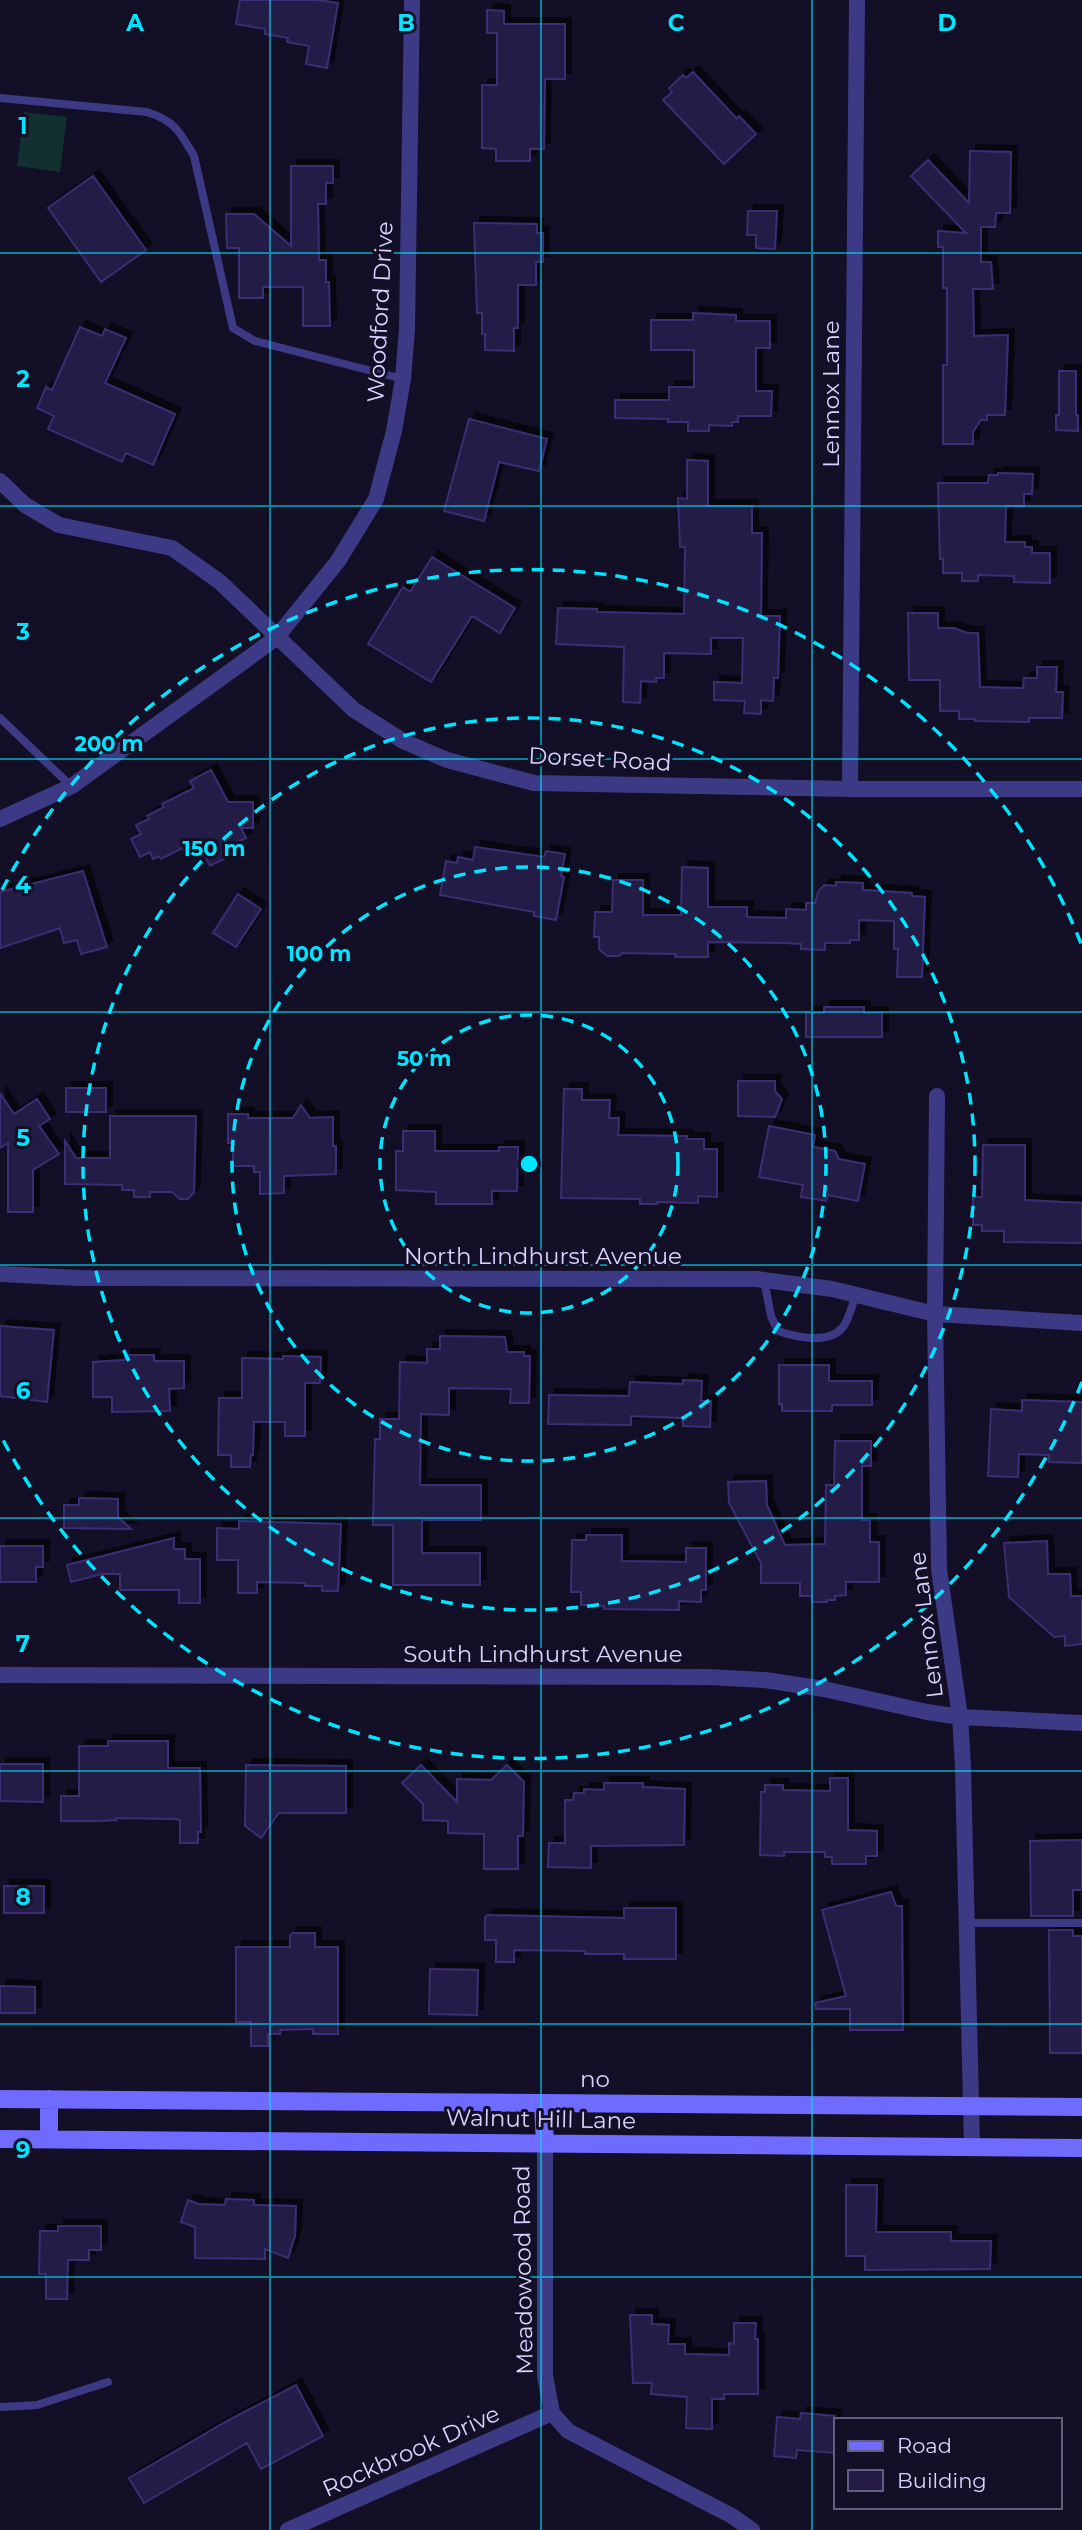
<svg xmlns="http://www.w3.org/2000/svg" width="1082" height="2530" viewBox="0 0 1082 2530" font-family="Montserrat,sans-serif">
<defs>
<filter id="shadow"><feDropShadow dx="6" dy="-6" stdDeviation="0" flood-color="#0009"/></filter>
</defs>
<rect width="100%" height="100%" fill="#130f26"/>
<path fill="#12302f" d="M24,112L67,117L60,172L17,166Z"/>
<path fill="#241b47" stroke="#3b2d73" stroke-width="2" filter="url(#shadow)" d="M240,0H318L338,3L327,68L306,64L309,46L287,42L288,38L265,34V29L236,24Z
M487,10L504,11V24H565V79H545L544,149H530V161H496V149L482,148V85H497V33H487Z
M693,72L737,119L739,116L756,134L724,164L663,100L672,92L669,88L683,75L686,78Z
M970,151L1011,152L1010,213H996L995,227H981V262H991L993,289H973L974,336L1008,335L1005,415H987V420H981L973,432V444H943V365H947V288H943V247H938V231L966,233L911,176L928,160L969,203Z
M291,166H333V183H326V204H318L319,260H326V282H329L330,326H303V287H263V298H239V248H227L226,214H254L291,246Z
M93,176L146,250L101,282L48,208Z
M748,211H777L775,249L756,248V235H747Z
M474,223L537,224V233H543V262H536V285H518V328H514V351L485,350V334H482V313H477Z
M693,313L736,315V321H770V348H756V391H772L771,416H738V422H732V426L709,425V431H688V422H668V419L615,418V400H669V387H694V350H651V320H693Z
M80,327L102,336L105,329L126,338L105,383L175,414L153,465L126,453L122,462L48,429L54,416L37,408L46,387L52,390Z
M1059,371H1076V415H1078V431L1056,430V415H1059Z
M469,419L547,439L539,471L499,462L484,521L444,511Z
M687,460L708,461V506H752V533H762L761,616H780L778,678H774L773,701L761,700V714L744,713L745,701L714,700V682L742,683L743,638H711V654L664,653V678H656V682L641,681L640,703L623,702L624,647L556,644L558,608L597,609V612L684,614L685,547H680L678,498L687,499Z
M998,473L1033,474L1032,494H1024V506H1006L1005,542H1025V547H1032V553H1050V583L1014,582V576L978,575V581H962V573H943V559H940L938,483H988L989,475H998Z
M432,557L515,608L500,633L472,616L431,682L368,644L403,587L410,592Z
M908,613H938V628H954L967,633H978L980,687L1023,688L1024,678H1037V667H1057L1056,692H1063L1062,718H1029V722L975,721V719H959V711H940V680H909Z
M211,770L228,802H253V828H241L246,838L229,846L233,854L210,866L201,848L186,856L182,848L161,859L159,856L153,859L150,852L140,857L131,839L141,834L136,825L149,819L147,816L164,807L162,804L194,788L190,781Z
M475,847L544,857L546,851L565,854L561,876L564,877L556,920L534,916V912L440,895L446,861L457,863L458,857L473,860Z
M682,867L708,868V907H747V917L786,918V909L806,910V903H815L818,892L824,885L836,886V882L863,883V890L912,893V896L925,897L922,977H897L898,949H894V921L859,920V940H850V943H825V950L801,949V944L785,943L708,942V957H675L676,954L622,953L619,956H607L599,949V937H594L595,912H612L613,880H643V915H681Z
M83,871L107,947L81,954L77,940L64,943L60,928L0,948V892Z
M238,894L261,909L236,947L213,933Z
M824,1007H864V1013H882V1037H806V1013H824Z
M738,1081H775V1091L782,1099L775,1117L738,1116Z
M66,1088H106V1112H66Z
M564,1089H582V1100H610L609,1118H619L618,1135L687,1136V1139H704V1149H717V1197L698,1196V1203L657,1202V1204H640V1199L561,1198Z
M0,1093L14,1114L37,1099L50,1119L39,1126L59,1154L33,1170V1212H8V1143L0,1148Z
M301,1105L310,1118L333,1117V1146H336V1174L284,1176V1193L260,1194V1172H254V1166H233V1143H228V1114H248V1118H293Z
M110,1116H196L194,1192L188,1199H180L172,1192H150V1197H134V1190H122V1185L65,1184V1141L76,1158H110Z
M769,1126L815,1135L813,1147L835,1151L839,1159L865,1164L858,1201L828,1195L826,1201L801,1197L803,1185L759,1177Z
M403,1131H435V1151H499V1147H518L517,1191H492V1204H436V1192L396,1190V1151H403Z
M983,1145H1025V1200L1082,1203V1243L1004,1242V1231H982V1225H973V1197H982Z
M0,1326L54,1330L47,1402L0,1396Z
M440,1336L505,1337L507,1352H524V1356H530L529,1403H510L511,1389L449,1388V1415L421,1414L420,1485H481V1520H422V1553H480V1585H393V1525H373L375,1439H380V1419H399L400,1362L427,1363V1349H440Z
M125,1355H154V1361H184V1388L169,1389L170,1411L112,1412V1397H93V1362L125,1360Z
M283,1356L321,1357L320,1383H305V1436H285V1422H254L253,1455H251L250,1467H231V1455H218L219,1398H242V1358L283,1359Z
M779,1365H829V1381H872V1405H832V1411H782V1404H779Z
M683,1380L702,1381L701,1401H711L710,1427L683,1426V1418L631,1416V1425L548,1424L549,1395L629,1396L630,1382L683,1384Z
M1022,1400L1082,1402V1463L1049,1462V1455L1019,1454L1018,1477L988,1476L991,1409L1022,1411Z
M835,1441H871V1466H862V1520H870V1542H879V1582H846V1595L835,1596V1600H827V1602H812V1596H800V1583H761V1563L729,1503L728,1482L766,1481L767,1505L785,1545L825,1544L826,1485H834Z
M79,1498L118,1499V1517L131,1529L64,1528V1505H79Z
M239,1521L341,1524L338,1591H322V1586H305V1583L257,1582V1593H238V1560H217V1528L239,1529Z
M586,1535H622V1561L686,1562V1548H706V1590H701V1602L679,1601V1610L604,1609V1606L581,1605V1592H571L572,1540H586Z
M174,1538V1549H185V1559H200V1603H179V1590H120V1574H102L71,1582L67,1565Z
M1047,1541L1048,1574H1070L1071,1596H1082V1644L1065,1646V1636L1054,1637L1009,1597L1004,1543Z
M0,1546H43V1567H36V1582H0Z
M108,1741H168V1768H200L201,1832H198V1843H180V1820L176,1819L116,1818V1820L101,1821H61V1796H79V1746H108Z
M0,1764H43V1802L0,1801Z
M246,1765L346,1766V1813H279L261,1838L245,1826Z
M421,1765L457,1802V1779L491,1780L507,1765L524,1782L523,1836H518V1869H484V1834L448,1833V1821L423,1820V1804L402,1783Z
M830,1778H848V1830L877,1831V1856H866V1864H832V1857H825V1852H784V1856L760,1855L761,1792H765V1785H783V1790L830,1791Z
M604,1783H643V1787L685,1789L684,1845L591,1846V1868L548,1867L549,1843H565V1800H573L574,1793H584V1789L604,1790Z
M1082,1840V1890H1073V1916H1031L1030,1841Z
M4,1886H44V1913H4Z
M891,1892L896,1906H902L903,2030H850V2009H816L815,2003L846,1996L822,1910Z
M624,1908H676V1959H624V1954H585V1951L514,1950V1962H496V1940H485V1917L488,1915L624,1918Z
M1049,1930H1073V1936H1082V2053H1050Z
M293,1933H315V1947H338V2034H313V2029L280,2030V2034H268V2046H251V2022H236V1947H290V1935Z
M430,1969L478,1970L477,2015L429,2014Z
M0,1986L35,1987V2013H0Z
M846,2185H877L876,2232H951V2241H991L990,2269L865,2270V2256H846Z
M226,2199L254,2200V2205L296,2206L295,2236L288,2258L265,2249V2259L195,2258V2227L181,2222L188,2200L199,2204L225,2205Z
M58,2226H101V2250H89V2260H68L67,2299H46V2274H39L40,2231H58Z
M630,2315H652V2324L669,2325L668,2344H685V2354L729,2355V2343L734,2344V2323H756L755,2339H758V2394H724V2399H712V2429L686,2428L687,2397L651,2394L652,2383H633Z
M296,2385L323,2436L261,2469L247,2443L144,2503L129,2478L229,2420Z
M801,2413L835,2416V2453L797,2450L796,2458L774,2456L777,2417L800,2419Z"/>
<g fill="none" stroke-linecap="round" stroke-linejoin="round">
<path stroke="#3d3a85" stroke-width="8" d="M0,98L147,112C175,121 180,132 194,156L233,328L255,341L403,379
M0,718L71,786
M764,1280L771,1316L778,1331C796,1337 829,1345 843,1327C849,1319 852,1305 856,1295
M967,1923H1082
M0,2407L37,2405L108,2382"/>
<path stroke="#3d3a85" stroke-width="16" d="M0,481L25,505L59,525L172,548L220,582L354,710L403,741L447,760L534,783L850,789H1082
M850,789L857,0
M0,819L72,786L276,638L338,561L376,499L394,431L403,379L407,330L412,0
M937,1096L935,1314L939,1569L960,1717L963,1767L972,2147
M0,1274L79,1278L756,1279L832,1289L935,1314L1082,1323
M0,1675L709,1677L765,1680L824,1689L927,1712L960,1717L1082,1723
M545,2144V2376L552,2413L568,2431L732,2516L752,2530
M288,2530L552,2413"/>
<path stroke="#6f6bff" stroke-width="18" d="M0,2099L1082,2107
M49,2099V2139
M543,2103L545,2144
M0,2139L1082,2148"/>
</g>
<path fill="none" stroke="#00e5ff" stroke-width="2" stroke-opacity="0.55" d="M270,0V2530M541,0V2530M812,0V2530M0,253H1082M0,506H1082M0,759H1082M0,1012H1082M0,1265H1082M0,1518H1082M0,1771H1082M0,2024H1082M0,2277H1082"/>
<g fill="none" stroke="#00e5ff" stroke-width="3.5" stroke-dasharray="12 9">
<circle cx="529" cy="1164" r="149"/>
<circle cx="529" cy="1164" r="297"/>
<circle cx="529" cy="1164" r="446"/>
<path d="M1082 1382A594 594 0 0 1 2 1438M2 890A594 594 0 0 1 1082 946"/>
</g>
<g text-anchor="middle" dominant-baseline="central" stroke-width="6" stroke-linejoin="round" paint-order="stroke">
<g font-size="23" fill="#d9d4ff" stroke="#130f26">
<text transform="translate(380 312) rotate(-87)">Woodford Drive</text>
<text transform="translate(831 394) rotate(-90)">Lennox Lane</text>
<text transform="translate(600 759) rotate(3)">Dorset Road</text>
<text x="543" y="1256">North Lindhurst Avenue</text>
<text transform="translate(926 1625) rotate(-97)">Lennox Lane</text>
<text x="543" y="1654">South Lindhurst Avenue</text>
<text x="595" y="2079">no</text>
<text transform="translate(541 2119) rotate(1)">Walnut Hill Lane</text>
<text transform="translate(523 2270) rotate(-91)">Meadowood Road</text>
<text transform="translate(411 2451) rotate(-24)">Rockbrook Drive</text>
</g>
</g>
<g font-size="23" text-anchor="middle" font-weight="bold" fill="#00e5ff" stroke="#130f26" stroke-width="6" stroke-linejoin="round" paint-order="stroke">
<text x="135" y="31">A</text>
<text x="406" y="31">B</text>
<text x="676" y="31">C</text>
<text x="947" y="31">D</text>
<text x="23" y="134">1</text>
<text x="23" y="387">2</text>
<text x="23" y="640">3</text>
<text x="23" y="893">4</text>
<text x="23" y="1146">5</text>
<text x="23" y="1399">6</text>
<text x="23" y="1652">7</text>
<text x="23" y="1905">8</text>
<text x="23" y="2158">9</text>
</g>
<circle cx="529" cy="1164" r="10" fill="#00e5ff" stroke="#130f26" stroke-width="3.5"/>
<g font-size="21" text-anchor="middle" font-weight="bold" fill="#00e5ff" stroke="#130f26" stroke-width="6" stroke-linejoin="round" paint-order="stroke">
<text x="109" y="751">200 m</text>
<text x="214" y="856">150 m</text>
<text x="319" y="961">100 m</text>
<text x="424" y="1066">50 m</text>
</g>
<rect x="834" y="2418" width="228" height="91" fill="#130f26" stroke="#625e7d" stroke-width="2"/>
<rect x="848" y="2441" width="35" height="10" fill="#6f6bff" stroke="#625e7d" stroke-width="2"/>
<text x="897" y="2453" font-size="21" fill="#d9d4ff">Road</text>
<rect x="848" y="2470" width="35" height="21" fill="#241b47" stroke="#625e7d" stroke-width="2"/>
<text x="897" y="2488" font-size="21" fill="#d9d4ff">Building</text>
</svg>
